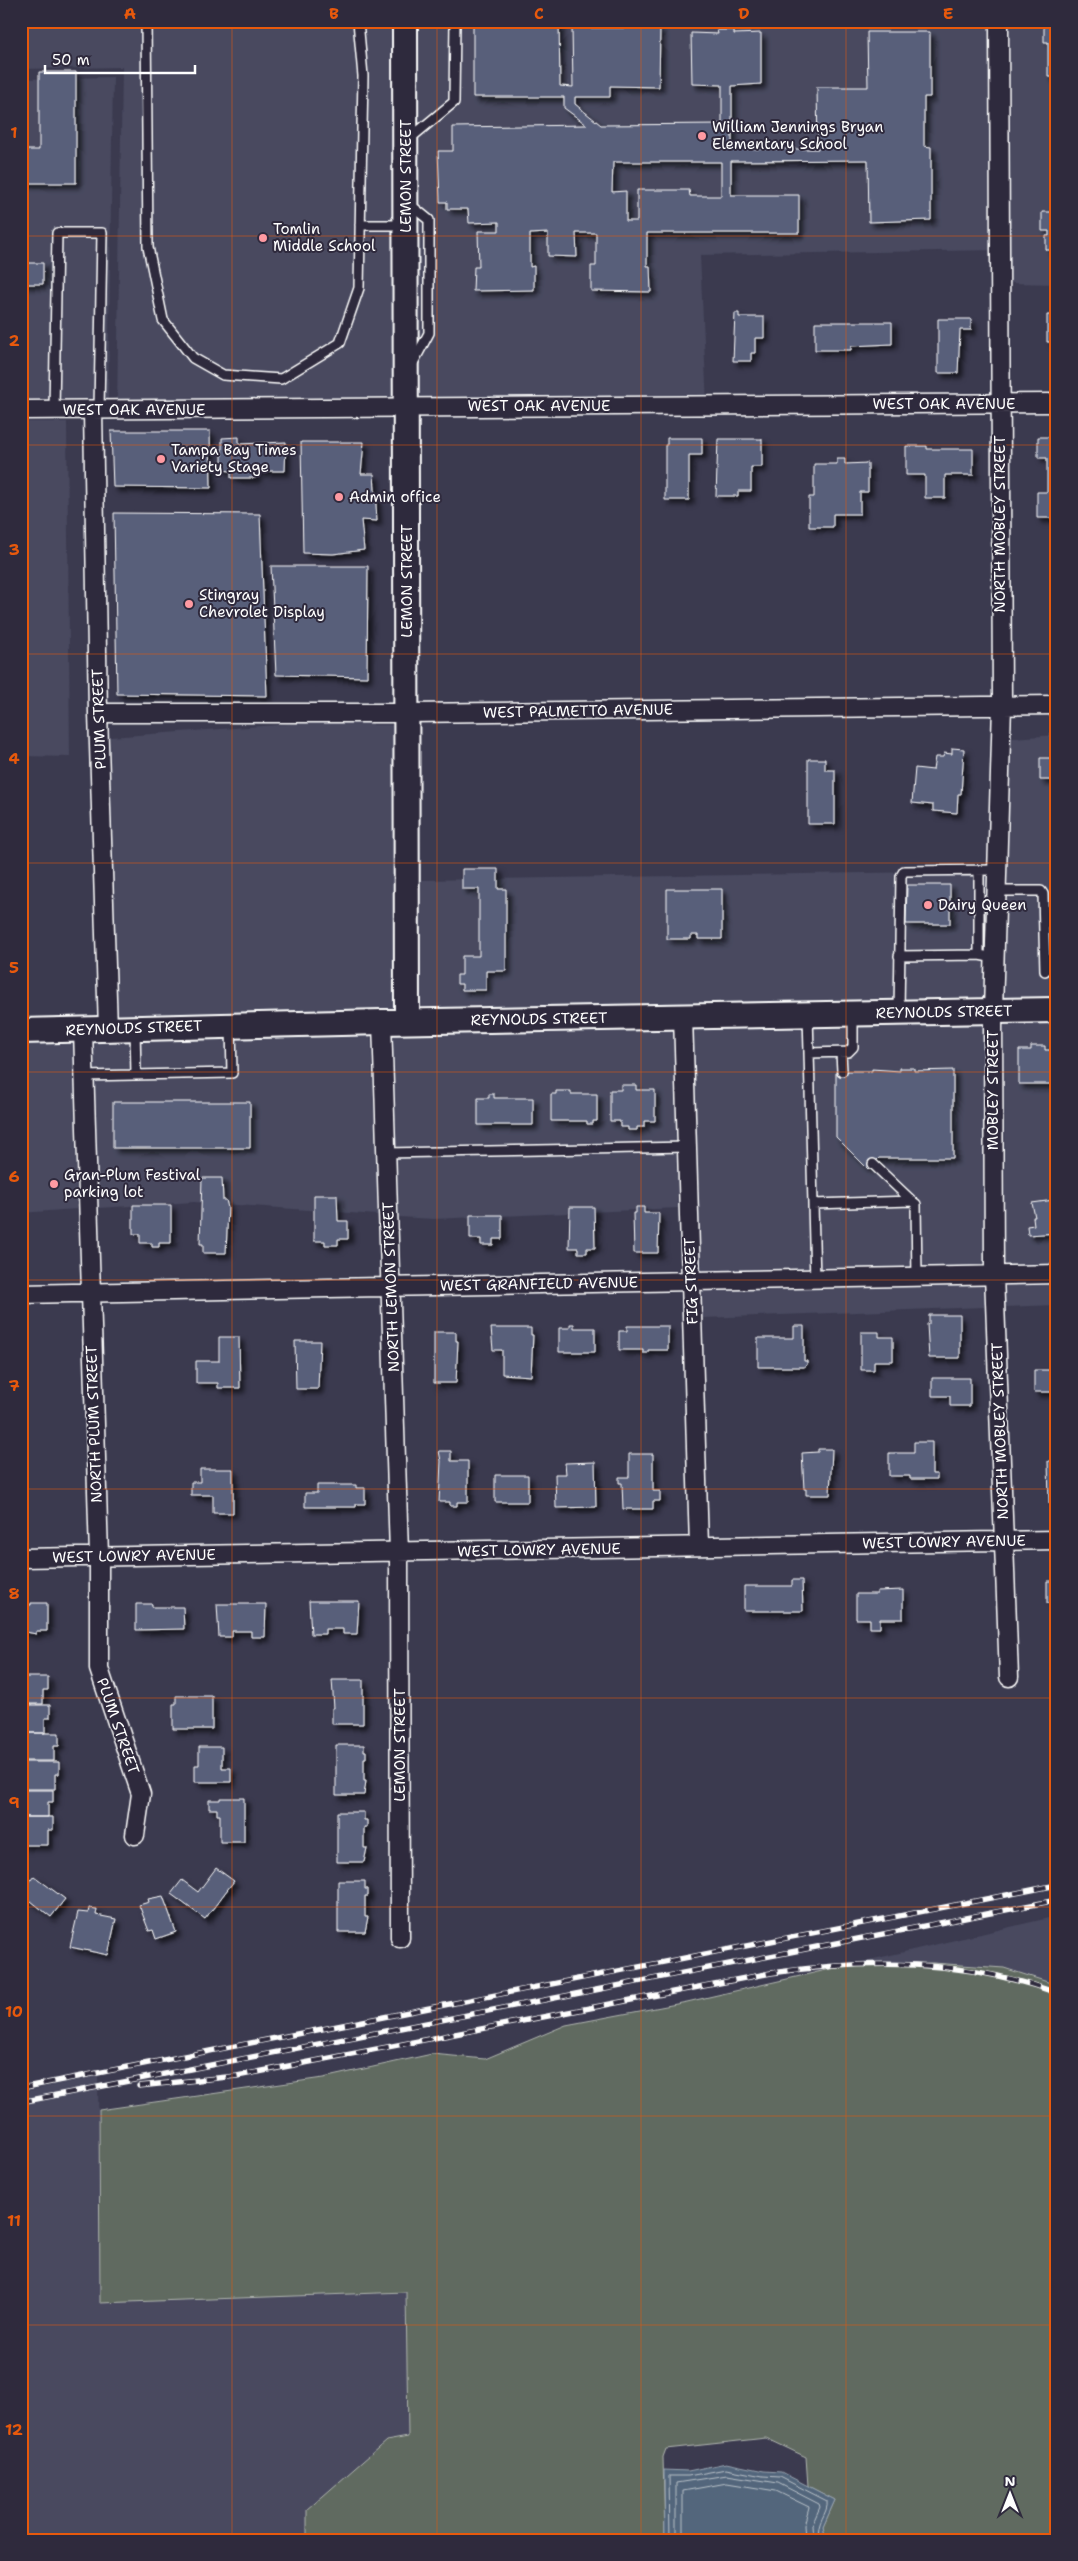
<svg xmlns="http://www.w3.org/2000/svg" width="1078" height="2561" viewBox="0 0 1078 2561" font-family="'Shantell Sans',sans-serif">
<defs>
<filter id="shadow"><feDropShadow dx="4.5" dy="4.5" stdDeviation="2.5" flood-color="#0009"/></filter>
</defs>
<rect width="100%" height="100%" fill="#3b3a4f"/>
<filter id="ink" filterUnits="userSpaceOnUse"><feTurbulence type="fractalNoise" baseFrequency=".02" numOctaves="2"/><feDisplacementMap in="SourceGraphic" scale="10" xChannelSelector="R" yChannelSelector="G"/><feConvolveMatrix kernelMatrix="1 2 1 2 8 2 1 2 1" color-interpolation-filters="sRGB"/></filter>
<g filter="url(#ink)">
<path fill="#48495f" d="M21,21H999V250L700,255L707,405L117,410L122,67L21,69Z
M1010,21H1057V284L1010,283Z
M113,77L108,399H21V79Z
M21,422H67L70,757L21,756Z
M373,718V725H398L397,1010L113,1017L110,737Z
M418,725L421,880L987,871L983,999L417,1009Z
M1057,735V998L1004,999L1011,738Z
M1004,1022H1057V1305L1005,1307Z
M983,1023L984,1307L703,1318L693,1028Z
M673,1028L678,1208L434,1219L399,1217L392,1033Z
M371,1034L378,1215L194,1202L98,1208L94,1041Z
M73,1042L77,1209L21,1213V1043Z
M1057,1916V1985L1004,1968L933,1963H857Z
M98,2076L100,2302L406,2292L408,2437L307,2510V2540H21V2092Z"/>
<path fill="#616b60" stroke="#b0b5b0" d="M857,1963H933L1004,1968L1057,1985V2540H826L823,2527L835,2500L808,2486L806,2457L766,2438L666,2449L663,2457L665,2540H307V2510L386,2441L408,2437L406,2292L100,2303L99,2110L323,2078L432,2054L485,2059L566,2025L687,2002Z"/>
<path fill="#52667b" stroke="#97a3b0" d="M726,2463L764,2471L781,2472L835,2500L823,2527L826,2540H665L664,2470L688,2471Z"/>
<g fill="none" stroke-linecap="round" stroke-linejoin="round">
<path stroke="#bac2ca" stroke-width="1" d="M670,2540L669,2476H688L726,2469L763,2476L780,2477L827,2501C829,2514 815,2521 819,2540
M676,2540V2483L727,2475L778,2483L819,2504L820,2507L812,2525L813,2540
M683,2540V2491L727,2483L776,2491L809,2507L804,2525L805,2540"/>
</g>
<path fill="#585e7a" stroke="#fff" fill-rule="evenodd" filter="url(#shadow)" d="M473,21H559L560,86L573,87L572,28H660L659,87L610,86V97H575V104L601,125L722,124V85L692,84L691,33L718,34L717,30H734V34L761,33V84L732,86V149H818L817,87H868L867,32H930V97H924V146L931,147V220L869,222L868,160L731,161V195H799V233H647V266H650L651,292L591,291V266H596V233H576L577,257L548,256V233L530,234V267L534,266V290L473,291L474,267H479L478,231H499V222L469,223L468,209H447V202H440L438,151H453V127L587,125L564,108V97H473ZM613,162H721V196H690L689,190H637V221H626V191L612,192Z
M1048,21H1057V77H1048V42H1044V26H1048Z
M39,72H76V183H21V150H39Z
M1042,212H1057V250H1046V236H1049V231H1042Z
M21,263H43V284H21Z
M735,313H739V317H764V338H755V353H751V361H733Z
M1047,315H1057V342H1047Z
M938,319H971V330H960L958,373H938Z
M815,322H892V344L851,346V350H815Z
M111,431H210L211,488L113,487Z
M239,437V444L286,442L285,471H256V478H231V471L222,470V438Z
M1038,437H1057V518H1037V492H1047V458H1038Z
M667,438H702V455H689V500H665V445H667Z
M718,439H762V467H751V491H738V496H716Z
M301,442H364L361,474H374L377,521L361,520L364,550L333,554L303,553Z
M906,446H927V449H973V475H945V498H925V475H906Z
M837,459H845V464L868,463V492H860V514H833V527H809V497H814V464H837Z
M114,513L260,514L267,696L117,694Z
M271,566H368L367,677L276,675Z
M1051,728H1057V780H1040V758H1051Z
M952,748L964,749L961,794H958L957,813L933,811V805L912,803L915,768L933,770L935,757H943L944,753L952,754Z
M808,759H825V770H835V824H808Z
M462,869H498V889H506V971H486V990H462V984H457V975H462V956H479V889H462Z
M907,885H950V924H906Z
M667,889H722V939H698V935H691V939H667Z
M1031,1046H1045V1050H1057V1084H1019V1050H1031Z
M900,1068H914V1071L953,1070V1158H879L868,1169L836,1137V1071H872V1069L900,1071Z
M621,1085H636V1090H655V1121H644V1127H637V1130H628V1127H620V1121H610V1090H621Z
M556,1091H571V1094H597V1121H593V1124H587V1121H551V1094H556Z
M489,1094H494V1098H533V1125H478V1098H489Z
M113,1102H250V1148H113Z
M202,1178H222L223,1200H226L228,1208L226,1253H203V1244H200Z
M314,1195H337L338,1221H348V1239H338V1245H325V1241H314Z
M1054,1200L1057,1233L1028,1235L1027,1226L1034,1225L1033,1217H1035L1032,1203Z
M133,1205H171V1243H159V1247H152V1243H140V1234H133Z
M570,1207H594L595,1248H587V1253H578V1248H569Z
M636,1207H644V1213H659L658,1253H634L633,1213H636Z
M470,1215H502V1239H493V1245H481V1239H470Z
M929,1315H960V1358H929L927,1324H929Z
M570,1324H574V1328H595V1352H559V1328H570Z
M627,1326H668V1350H648V1353H643V1350H619V1331H627Z
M794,1326H804V1361H807V1365L804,1367H758V1338H794Z
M491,1328H531V1335H533L531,1376L502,1374V1350H493Z
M434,1332H456V1341H458L456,1383H434Z
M861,1332H879V1337H893V1361H874V1370H861Z
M219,1337H239L240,1388H218V1383H196V1361H219Z
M295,1341H320L318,1389H296Z
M1034,1370H1057V1392H1034Z
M932,1378H970V1406H950V1396H932Z
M914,1442H932V1474H937V1479H910V1476H889V1453H914Z
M818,1449H832L830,1495H806V1489H804L802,1453L818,1452Z
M439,1451H451V1461H468V1502H457V1506H450V1502H439L441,1461Z
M629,1454H653V1491H660V1501H653V1509H623L622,1483H619V1477H629Z
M1048,1461H1057V1503H1049Z
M595,1462L596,1507L556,1508L555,1474H566L565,1463Z
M200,1469H233V1513H213V1495H191V1482H200Z
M495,1475H528V1502H495Z
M317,1485H356V1488H365V1504H356V1507H305V1493H317Z
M792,1580H802L803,1611H744V1586H792Z
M1047,1581H1057V1625H1051L1050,1603H1047Z
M903,1590V1619H880V1628H870V1619H856V1594H877V1591Z
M309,1601H359L357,1634H343V1629H325V1634H311Z
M31,1603H47V1631H36V1634L21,1631V1605H31Z
M136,1604H152V1607H183L184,1629L136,1630Z
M217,1604H266L265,1637H251V1631H232V1637H219Z
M21,1677H48V1690H43V1704H21Z
M332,1680H363V1724H332V1708H334Z
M176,1696H212V1729H173V1704H176Z
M21,1705H50V1718H45V1733H21Z
M21,1733H59V1746H54V1761H21Z
M336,1745H364V1751H366V1758H364V1781H366L364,1795H336Z
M199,1747H222V1768H231V1782H195V1765H199Z
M21,1762H59V1774H55V1789H21Z
M21,1790H53V1802H48V1817H21Z
M220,1798H244V1842H220V1815H217V1809H209V1800H220Z
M337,1812H364V1820H367V1827H364V1848H367L364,1862H337Z
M21,1817H53V1830H48V1845H21Z
M216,1868L234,1881L205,1919L171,1894L182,1880L198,1892Z
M34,1876L65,1899L51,1917L21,1893Z
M338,1881H365V1889H368V1896H365V1917H368L365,1932H338Z
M163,1896L176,1932L156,1939L153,1930L149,1931L139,1905L149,1902L148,1899Z
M89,1908L97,1909L96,1915L116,1919L108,1955L70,1947L78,1912L88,1913Z"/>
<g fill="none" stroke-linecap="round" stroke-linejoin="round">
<g stroke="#fff" stroke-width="12">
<path id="lane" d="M146,21L148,247L163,320L193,358L223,375L281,379L340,343L359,288L363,76L358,21
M408,140L454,102L455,21
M408,203L429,220V333L413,363
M360,225H406
M54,410L57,233H102L99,410
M979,870V955
M997,891H1041L1043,894L1045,971
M899,956L979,955L995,958
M899,1012L901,876L904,871L997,870
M808,1014L815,1280
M135,1028L136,1075
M809,1053L848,1052L853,1047V1014
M841,1053L842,1071
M84,1076L232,1073L231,1026
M386,1153L687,1147
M873,1164L912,1201
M813,1204L912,1201L916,1204L917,1278"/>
</g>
<g stroke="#fff" stroke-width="21">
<path id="street" d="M999,21L1002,705L993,1011L994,1275L1009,1677
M21,410L1057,403
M93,410L98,713L108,1029
M98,713H408L1057,705
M683,1016L699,1546
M382,1022L399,1553L400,1938
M83,1030L99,1556V1669L141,1794L135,1835
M21,1294L1057,1274
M21,1558L1057,1540"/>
</g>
<g stroke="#fff" stroke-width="28">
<path id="secondary" d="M405,21L407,1021
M21,1031L382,1022L1057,1010"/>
</g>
<use href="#lane" stroke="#2f2a3d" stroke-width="9"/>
<use href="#street" stroke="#2f2a3d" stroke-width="18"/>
<use href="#secondary" stroke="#2f2a3d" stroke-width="24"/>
<g stroke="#fff" stroke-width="5.5">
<path id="rail" d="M139,2086L237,2076L771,1973C868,1959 963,1959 1057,1993
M21,2088L1057,1885
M21,2102L1057,1900"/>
</g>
<use href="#rail" stroke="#2f2a3d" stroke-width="4" stroke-dasharray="11" stroke-linecap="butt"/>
</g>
</g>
<path fill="none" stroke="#e8590c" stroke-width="1" stroke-opacity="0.55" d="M232,21V2540M437,21V2540M641,21V2540M846,21V2540M21,236H1057M21,445H1057M21,654H1057M21,863H1057M21,1072H1057M21,1280H1057M21,1489H1057M21,1698H1057M21,1907H1057M21,2116H1057M21,2325H1057"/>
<g fill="#ff9aa2" stroke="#2f2a3d" stroke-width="2">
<circle cx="702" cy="136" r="5"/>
<circle cx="263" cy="238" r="5"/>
<circle cx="161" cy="459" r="5"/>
<circle cx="339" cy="497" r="5"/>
<circle cx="189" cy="604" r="5"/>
<circle cx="928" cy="905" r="5"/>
<circle cx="54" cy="1184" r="5"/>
</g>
<g text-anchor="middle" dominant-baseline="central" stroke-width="4" stroke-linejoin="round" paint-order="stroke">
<g font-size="15" fill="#fff" stroke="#2f2a3d" text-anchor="start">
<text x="712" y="127">William Jennings Bryan<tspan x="712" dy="17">Elementary School</tspan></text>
<text x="273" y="229">Tomlin<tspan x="273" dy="17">Middle School</tspan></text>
<text x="171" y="450">Tampa Bay Times<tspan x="171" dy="17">Variety Stage</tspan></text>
<text x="349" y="497">Admin office</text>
<text x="199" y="595">Stingray<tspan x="199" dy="17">Chevrolet Display</tspan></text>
<text x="938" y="905">Dairy Queen</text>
<text x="64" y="1175">Gran-Plum Festival<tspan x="64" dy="17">parking lot</tspan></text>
</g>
<g font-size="15" fill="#fff" stroke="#2f2a3d">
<text transform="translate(406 176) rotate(-90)">LEMON STREET</text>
<text x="944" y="404">WEST OAK AVENUE</text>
<text x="539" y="406">WEST OAK AVENUE</text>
<text x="134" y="410">WEST OAK AVENUE</text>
<text transform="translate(1000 524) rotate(-90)">NORTH MOBLEY STREET</text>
<text transform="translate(407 581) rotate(-90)">LEMON STREET</text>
<text transform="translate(578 711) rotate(-1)">WEST PALMETTO AVENUE</text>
<text transform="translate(99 719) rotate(-92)">PLUM STREET</text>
<text transform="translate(944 1012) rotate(-1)">REYNOLDS STREET</text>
<text transform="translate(539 1019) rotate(-1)">REYNOLDS STREET</text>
<text transform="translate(134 1028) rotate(-2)">REYNOLDS STREET</text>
<text transform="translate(993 1090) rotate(-90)">MOBLEY STREET</text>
<text transform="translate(691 1281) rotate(-92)">FIG STREET</text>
<text transform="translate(539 1284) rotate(-1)">WEST GRANFIELD AVENUE</text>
<text transform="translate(391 1287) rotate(-92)">NORTH LEMON STREET</text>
<text transform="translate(94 1424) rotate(-92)">NORTH PLUM STREET</text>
<text transform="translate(1000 1431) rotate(-92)">NORTH MOBLEY STREET</text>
<text transform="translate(944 1542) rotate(-1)">WEST LOWRY AVENUE</text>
<text transform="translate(539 1550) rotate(-1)">WEST LOWRY AVENUE</text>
<text transform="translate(134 1556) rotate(-1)">WEST LOWRY AVENUE</text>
<text transform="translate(118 1726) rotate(71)">PLUM STREET</text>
<text transform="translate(400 1745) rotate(-90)">LEMON STREET</text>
</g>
</g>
<rect width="1078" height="2561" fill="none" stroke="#2f2a3d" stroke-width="55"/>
<g transform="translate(1010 2494)" stroke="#2f2a3d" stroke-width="4" paint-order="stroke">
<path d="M0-4L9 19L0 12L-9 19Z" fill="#ffffff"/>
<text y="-8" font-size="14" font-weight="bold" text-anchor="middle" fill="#ffffff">N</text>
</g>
<path d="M45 65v8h150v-8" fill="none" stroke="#ffffff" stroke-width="2.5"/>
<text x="52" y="65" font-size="15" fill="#ffffff" stroke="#2f2a3d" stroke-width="4" paint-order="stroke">50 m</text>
<rect x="28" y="28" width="1022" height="2506" fill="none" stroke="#e8590c" stroke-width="2"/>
<g font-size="16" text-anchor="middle" font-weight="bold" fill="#e8590c">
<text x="130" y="19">A</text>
<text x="334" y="19">B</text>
<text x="539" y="19">C</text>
<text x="744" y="19">D</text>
<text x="948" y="19">E</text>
<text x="14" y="138">1</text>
<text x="14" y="346">2</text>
<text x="14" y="555">3</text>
<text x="14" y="764">4</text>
<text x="14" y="973">5</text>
<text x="14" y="1182">6</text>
<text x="14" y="1391">7</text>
<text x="14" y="1599">8</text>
<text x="14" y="1808">9</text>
<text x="14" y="2017">10</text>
<text x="14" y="2226">11</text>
<text x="14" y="2435">12</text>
</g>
</svg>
